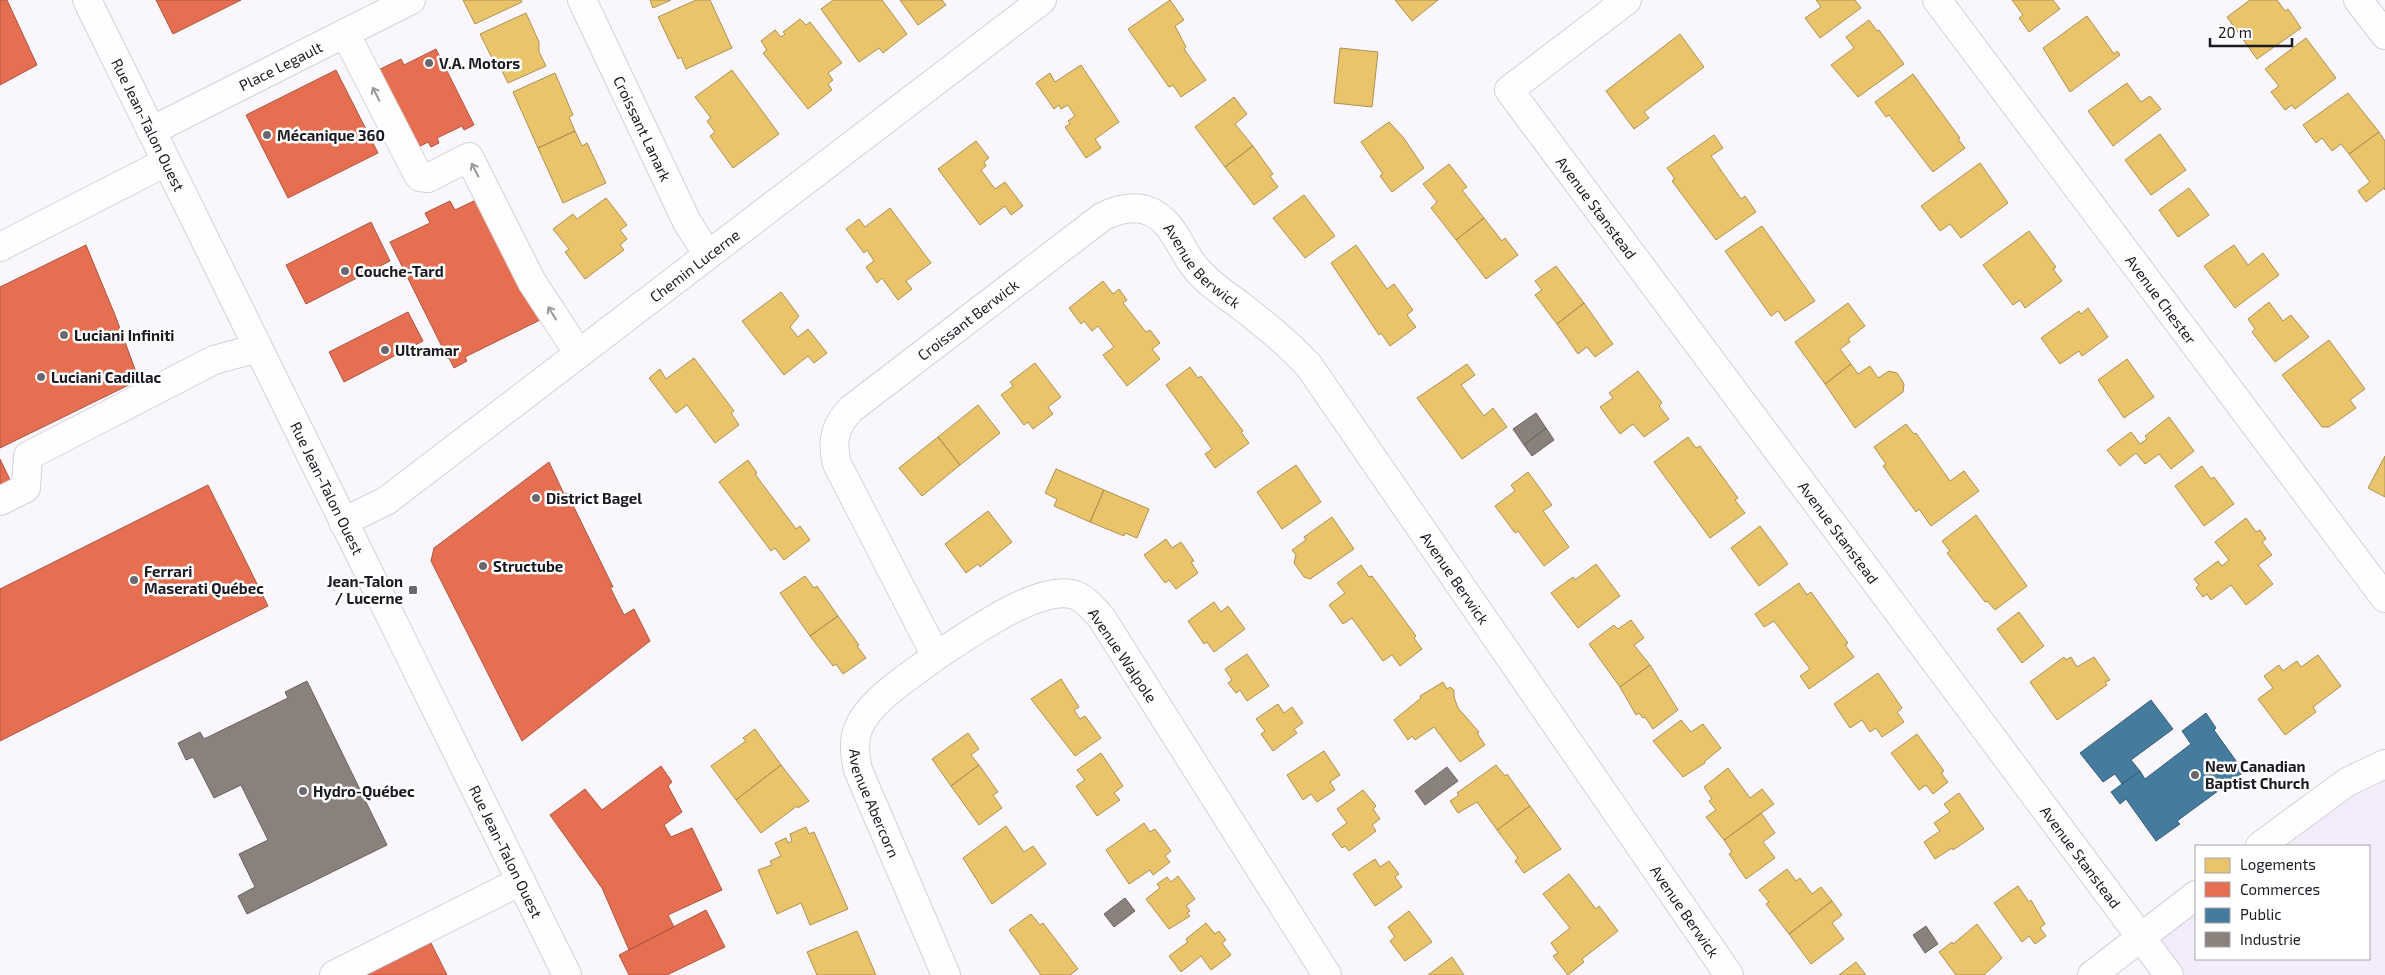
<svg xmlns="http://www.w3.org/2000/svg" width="2385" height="975" viewBox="0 0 2385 975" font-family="'Exo 2',sans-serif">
<rect width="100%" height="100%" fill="#f9f7fb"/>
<path fill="#f2ecfd" d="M2385,765V975H2169L2140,938L2196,898V959H2369V846H2270Z"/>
<path fill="#e9c46a" stroke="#ac9154" d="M463,0H521L522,2L475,24Z
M650,0H671L653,8Z
M696,0H710L732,48L686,69L681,57L678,59L658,17Z
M833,0H882L907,34L883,53L879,48L859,62L821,9Z
M900,0H942L946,5L918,25Z
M1170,0L1184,20L1175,26L1186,47L1184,49L1206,80L1181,97L1173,85L1169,87L1128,29Z
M1395,0H1438L1412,21Z
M1816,0H1855L1861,8L1820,38L1805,18L1821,7Z
M2012,0H2053L2060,9L2029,32L2019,18L2023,15Z
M2250,0H2277L2285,11L2288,9L2301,28L2257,59L2227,17Z
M526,13L539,42V52L546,66L508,83L500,67L498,68L494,62L480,34Z
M2087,16L2114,54L2117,51L2120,55L2070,92L2043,48Z
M800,19L806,25L810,22L842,63L828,73L833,80L828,84L832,90L808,109L763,53L767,50L761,41L775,30L781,37L785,34L783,32Z
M1869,20L1877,31L1879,30L1904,64L1858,97L1831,65L1854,48L1846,37Z
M1680,34L1704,67L1644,112L1649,118L1634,129L1606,91Z
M2306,38L2336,78L2295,109L2292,105L2285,110L2271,92L2279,86L2265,69Z
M1340,48L1378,52L1372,107L1334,103Z
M1081,65L1119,122L1095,139L1101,148L1086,158L1065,127L1070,124L1068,121L1075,116L1068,105L1061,109L1059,105L1054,109L1036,83L1050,73L1055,82Z
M732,70L779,134L733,168L710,136L715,132L707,121L711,118L695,97Z
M555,73L573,115L569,117L575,131L538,148L513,92Z
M1913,74L1960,138L1958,139L1965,148L1933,172L1889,115L1886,117L1875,102Z
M2127,83L2141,102L2150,96L2161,109L2113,146L2088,111Z
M2348,93L2379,132L2349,154L2341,144L2332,151L2322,138L2316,143L2303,125Z
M1234,97L1247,114L1235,124L1253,146L1225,167L1195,127Z
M1389,122L1403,137L1424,168L1392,192L1380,176L1383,174L1361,142Z
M575,131L582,146L587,143L606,183L563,203L538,148Z
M2379,132L2385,141V190L2384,188L2366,202L2358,191L2370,182L2349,154Z
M2160,134L2186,170L2151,195L2125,160Z
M1714,135L1723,148L1711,156L1741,199L1745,196L1756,212L1716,240L1672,181L1675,179L1667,168Z
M976,141L989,158L984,162L986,166L981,170L995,189L1005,182L1023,206L1011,215L1005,206L980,225L938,169Z
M1253,146L1273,174L1270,176L1278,187L1254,205L1225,167Z
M1980,163L2008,203L1961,238L1950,224L1940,231L1921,206Z
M1449,164L1467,187L1462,190L1484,218L1456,240L1431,208L1437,202L1423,184Z
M2189,188L2209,215L2178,237L2159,210Z
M1304,195L1335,236L1305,258L1273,218Z
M606,198L627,225L620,230L627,239L620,245L624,250L585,279L565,252L569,249L553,229L573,214L577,219Z
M890,208L931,263L906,281L912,289L898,300L882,278L877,283L866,267L874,261L867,250L864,253L846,229L859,219L865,227Z
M1484,218L1502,241L1505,238L1518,255L1486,279L1456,240Z
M1762,226L1815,301L1785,321L1778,311L1771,316L1725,251Z
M2029,231L2056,267L2053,269L2062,281L2025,308L2020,300L2013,305L1983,265Z
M1356,245L1387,289L1394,284L1413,310L1407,315L1416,327L1390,346L1381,333L1379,335L1331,263Z
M2234,245L2248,265L2263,253L2279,275L2235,308L2204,266Z
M1556,266L1584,303L1557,324L1535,295L1542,290L1535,281Z
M1103,281L1113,294L1119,289L1127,300L1123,303L1146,332L1150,330L1160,343L1152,349L1160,359L1127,386L1103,355L1114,347L1098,326L1092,331L1084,321L1081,324L1069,308Z
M781,292L799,316L790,327L798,337L808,329L827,353L814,363L808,356L784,375L742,321Z
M2269,302L2283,321L2291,315L2309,337L2275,362L2252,332L2255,329L2248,319Z
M1584,303L1613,344L1595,357L1587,347L1578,354L1557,324Z
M1848,303L1865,326L1848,339L1850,342L1840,349L1851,364L1825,384L1795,342Z
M2088,308L2108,337L2082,356L2079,351L2060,364L2041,338L2079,311L2081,314Z
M2329,340L2365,389L2350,400L2356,408L2329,427H2322L2282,375Z
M694,358L734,411L731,413L739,425L715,443L687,405L676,413L649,378L660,369L666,379Z
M2127,359L2154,397L2124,418L2098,380Z
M1035,363L1061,397L1048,407L1053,414L1033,429L1028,422L1024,425L1001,395L1013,386L1010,382Z
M1467,364L1475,375L1461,385L1484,416L1493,408L1507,427L1462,459L1417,398Z
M1851,364L1858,374L1870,366L1878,378L1889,371L1897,373L1904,384L1903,392L1855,428L1825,384Z
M1190,367L1198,378L1201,376L1243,431L1241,432L1249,443L1215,468L1205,454L1212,449L1166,385Z
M1638,371L1662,403L1659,406L1669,419L1644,437L1633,424L1620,434L1600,407L1613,398L1609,393Z
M978,405L1000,433L960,465L938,437Z
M2169,417L2194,451L2171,469L2159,454L2145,464L2136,453L2120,466L2107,450L2131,432L2140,444L2147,439L2145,436Z
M1906,424L1914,434L1916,433L1950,481L1964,471L1979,491L1931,526L1919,509L1916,512L1883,466L1886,464L1874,447Z
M938,437L960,465L922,496L899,468Z
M1688,437L1696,448L1700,446L1738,498L1735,500L1745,513L1710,538L1654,462Z
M2385,456V497L2368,488Z
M748,460L757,473L755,474L796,529L800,526L810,540L784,560L775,548L771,551L719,482Z
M1296,465L1321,502L1282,529L1257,492Z
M2202,466L2211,479L2214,477L2234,504L2204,526L2175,486Z
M1056,469L1104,490L1090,522L1054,506L1057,499L1045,493Z
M1528,472L1552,505L1543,511L1569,547L1544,566L1518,531L1515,533L1495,506L1515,491L1511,485Z
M1104,490L1149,509L1137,538L1125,533L1124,536L1090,522Z
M988,511L1012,542L980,567L978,564L966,573L945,544Z
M1976,515L2027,586L1995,610L1987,601L1985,602L1947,553L1950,551L1942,541Z
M1332,517L1354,549L1310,579L1304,577L1294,563L1296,555L1292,550L1306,540L1304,537Z
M2246,518L2256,532L2260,530L2266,539L2262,542L2272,555L2258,565L2273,584L2246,605L2231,585L2211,600L2207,594L2203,597L2196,588L2199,585L2194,579L2218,561L2222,566L2229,560L2215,542Z
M1760,526L1788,564L1759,586L1731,548Z
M1166,539L1172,548L1181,542L1194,561L1191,562L1198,573L1176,589L1169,580L1165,583L1144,555Z
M1596,564L1620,596L1578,628L1551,593L1573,577L1575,580Z
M1361,565L1369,577L1372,576L1416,636L1414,638L1422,649L1400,666L1392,655L1383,661L1352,618L1343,624L1329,605L1345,593L1337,583Z
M805,576L814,588L817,586L838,616L810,636L780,593Z
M1799,583L1807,595L1811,592L1848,643L1845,645L1854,657L1809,689L1800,676L1810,669L1774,621L1764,627L1755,614Z
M1214,602L1221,612L1228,606L1245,629L1214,652L1207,642L1204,644L1188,621Z
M2019,612L2044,646L2022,663L1997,629Z
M838,616L859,645L857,646L866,658L843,674L836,664L833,666L810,636Z
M1631,620L1644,638L1634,645L1650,665L1620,687L1589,644L1614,625L1618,629Z
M1247,654L1269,686L1247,701L1240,690L1236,693L1228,683L1232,680L1225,669Z
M2318,655L2341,686L2313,707L2316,712L2285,735L2258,699L2273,688L2264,676L2279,665L2283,671L2297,661L2301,667Z
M2064,657L2066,660L2071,657L2077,667L2094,657L2110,680L2105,682L2107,685L2057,720L2030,682Z
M1650,665L1678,710L1653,729L1645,717L1643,718L1639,713L1636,715L1620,687Z
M1878,673L1902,708L1897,712L1904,722L1882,737L1876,728L1870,732L1862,720L1850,728L1834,704Z
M1061,679L1079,707L1074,710L1080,719L1085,716L1101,738L1075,756L1031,699Z
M1443,682L1447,689L1450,687L1454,690V697L1458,708L1479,732L1477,733L1485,745L1460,762L1434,727L1415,740L1412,736L1408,740L1394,720L1421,698L1420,696Z
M1278,704L1284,713L1292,707L1303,723L1294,729L1297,733L1273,751L1261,734L1265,731L1256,719Z
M1681,720L1691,732L1703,724L1721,748L1704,762L1705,763L1683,777L1653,741Z
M755,729L781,765L736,800L711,766L746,741L743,738Z
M968,733L979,749L971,755L979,765L951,786L932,759Z
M1917,734L1944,771L1941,773L1948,782L1933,794L1926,785L1919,790L1891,753Z
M1324,751L1340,775L1330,782L1335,790L1317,802L1311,794L1303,800L1287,775Z
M1101,753L1123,786L1114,793L1120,800L1097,816L1076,786L1085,780L1077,770Z
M781,765L809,801L798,808L797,806L761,833L736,800Z
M979,765L998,792L993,795L1002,808L979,825L951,786Z
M1496,765L1505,776L1507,774L1530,806L1497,830L1477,802L1458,813L1450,801L1459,795L1457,793Z
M1728,768L1750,798L1762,789L1774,804L1724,840L1706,817L1716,810L1709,801L1712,799L1704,787Z
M1363,790L1376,806L1373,809L1380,819L1372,825L1376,831L1349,851L1345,846L1342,848L1332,834L1347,823L1337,809Z
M1959,793L1984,829L1953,850L1952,848L1935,859L1924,842L1940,831L1934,823L1950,812L1944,804Z
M1530,806L1561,849L1524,873L1515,861L1518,858L1497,830Z
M1761,813L1775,833L1763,842L1775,858L1746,879L1729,854L1732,852L1724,840Z
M1144,823L1150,832L1155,829L1171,851L1165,856L1170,862L1153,875L1150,870L1129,884L1106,850Z
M1006,826L1024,852L1033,846L1046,864L992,904L963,858Z
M806,827L809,834L814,832L848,909L810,925L801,903L777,914L758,870L772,865L770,861L781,856L775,843L786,838L788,843L792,841L790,834Z
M1375,859L1380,867L1389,861L1399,874L1395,877L1402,887L1375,906L1353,874Z
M1787,869L1796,881L1800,878L1812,894L1821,887L1832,901L1789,934L1766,904L1769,902L1759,890Z
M1569,874L1596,909L1599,906L1618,931L1582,959L1584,962L1568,975L1553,956L1558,953L1551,943L1570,928L1543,894Z
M1178,876L1195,899L1186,906L1190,911L1187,913L1190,916L1169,929L1146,899L1160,888L1157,884L1167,877L1171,882Z
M2018,886L2029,902L2031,900L2045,924L2040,928L2046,936L2035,944L2029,936L2022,942L1994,903Z
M1832,901L1842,915L1832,923L1844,939L1811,964L1789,934Z
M1409,911L1432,942L1405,961L1390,941L1395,937L1388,927Z
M1031,914L1040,925L1043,923L1078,969L1070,975H1041L1009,930Z
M1206,923L1215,934L1219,931L1226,940L1222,943L1231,955L1211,970L1201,956L1181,972L1169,956L1188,942L1186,939Z
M1977,924L2002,958L1984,975H1956L1939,952L1952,942L1953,944Z
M857,931L876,975H817L807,952Z
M1452,957L1464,975H1428Z
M1856,962L1866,975H1839Z"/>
<path fill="#e76f51" stroke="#aa5643" d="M0,0H7L37,65L0,85Z
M156,0H241L173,34Z
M436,49L474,125L464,130L462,126L437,138L439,143L431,147L428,142L411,151L372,73L401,59L404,65Z
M336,70L378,153L288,198L246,115Z
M482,197L542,319L465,357L467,361L454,368L449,358L448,359L390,242L430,223L425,213L450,201L455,210Z
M371,222L390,261L306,304L286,265Z
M86,245L115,315L139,380L0,448V287Z
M408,312L423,341L344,382L329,352Z
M0,459L12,484L0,489Z
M549,462L564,494L567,493L613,587H610L624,615L634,609L650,641L522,741L431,561L434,548Z
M208,485L268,606L0,741V589Z
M661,766L672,782L668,786L682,812L664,825L671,837L692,828L722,890L668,915L674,927L629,950L602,888L550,815L585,789L602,810Z
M706,910L725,947L667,975H629L619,955Z
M431,943L447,975H367Z"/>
<path fill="#457b9d" stroke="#395e78" d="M2151,700L2173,729L2131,760L2140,771L2122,784L2115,774L2103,782L2080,753Z
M2206,713L2216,728L2214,730L2244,772L2177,821L2180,824L2156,841L2126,799L2120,804L2111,792L2140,771L2145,779L2191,744L2182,731Z"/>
<path fill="#8a817c" stroke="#696261" d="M1536,413L1546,428L1524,445L1513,429Z
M1546,428L1554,440L1532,456L1524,445Z
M307,681L387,845L247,914L238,896L255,887L239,854L268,840L241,785L214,798L193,757L186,760L178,743L200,732L204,739L288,698L285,692Z
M1447,767L1458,781L1425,805L1415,791Z
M1125,898L1135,911L1114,927L1104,914Z
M1926,926L1938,944L1925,953L1913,935Z"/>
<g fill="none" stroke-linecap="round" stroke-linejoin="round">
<g stroke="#d4d1d7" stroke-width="30">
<g id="minor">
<path id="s1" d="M582,0L687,222L708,255"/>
<path id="s2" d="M1627,0L1509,90L2169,975"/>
<path id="s3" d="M1937,0L2385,598"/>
<path d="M2358,0L2385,35"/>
<path d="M345,33L417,173L420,177L428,178L469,157L532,282L579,354"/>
<path id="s4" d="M151,131L411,0"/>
<path d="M0,247L166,162"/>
<path d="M0,501L26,488L28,456L214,360L258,348"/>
<path id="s5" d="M936,656C913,674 869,700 858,729C853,742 855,756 858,770L946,975"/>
<path d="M2260,846L2347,782L2385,764"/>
<path d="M334,975L521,881"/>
<path id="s6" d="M1327,975L1101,617C1093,609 1086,599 1075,595C1039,583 966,637 936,656L837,464C831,442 835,425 851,409L1102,217C1116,210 1133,205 1149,211C1173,221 1180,248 1194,266C1206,282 1225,294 1241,306C1265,325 1288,343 1309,366L1729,975"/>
<path d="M2092,975L2196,895"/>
</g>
</g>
<g stroke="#d4d1d7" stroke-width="30">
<g id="major">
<path id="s7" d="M87,0L567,975"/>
<path id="s8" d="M343,522L386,501L1042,0"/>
</g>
</g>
<use href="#minor" stroke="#fefefe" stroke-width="28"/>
<use href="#major" stroke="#fefefe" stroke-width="28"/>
</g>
<defs><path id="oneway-shaft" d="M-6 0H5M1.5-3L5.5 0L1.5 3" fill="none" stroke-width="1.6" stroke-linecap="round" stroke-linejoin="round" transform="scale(1.25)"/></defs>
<g stroke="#99989b">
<use href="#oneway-shaft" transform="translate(376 94) rotate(-117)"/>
<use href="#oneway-shaft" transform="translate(475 170) rotate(-117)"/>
<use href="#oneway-shaft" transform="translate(552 313) rotate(-122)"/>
</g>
<g fill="#6a686e" stroke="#fff" stroke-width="2">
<circle cx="429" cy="63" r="5"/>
<circle cx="267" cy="135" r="5"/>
<circle cx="345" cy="271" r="5"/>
<circle cx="64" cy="335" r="5"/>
<circle cx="385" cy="350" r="5"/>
<circle cx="41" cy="377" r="5"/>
<circle cx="536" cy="498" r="5"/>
<circle cx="483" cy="566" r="5"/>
<circle cx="134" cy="580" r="5"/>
<rect x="408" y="585" width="10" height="10" rx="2.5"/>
<circle cx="2195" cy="775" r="5"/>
<circle cx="303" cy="791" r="5"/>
</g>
<g text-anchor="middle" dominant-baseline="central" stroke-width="5" stroke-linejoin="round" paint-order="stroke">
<g font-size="15" font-weight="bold" fill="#1d1b22" stroke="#fff" text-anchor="start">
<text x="439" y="63">V.A. Motors</text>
<text x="277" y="135">Mécanique 360</text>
<text x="355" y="271">Couche-Tard</text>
<text x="74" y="335">Luciani Infiniti</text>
<text x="395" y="350">Ultramar</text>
<text x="51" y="377">Luciani Cadillac</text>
<text x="546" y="498">District Bagel</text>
<text x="493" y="566">Structube</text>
<text x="144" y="571">Ferrari<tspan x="144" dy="17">Maserati Québec</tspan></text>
<text x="403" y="581" text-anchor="end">Jean-Talon<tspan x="403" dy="17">/ Lucerne</tspan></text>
<text x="2205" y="766">New Canadian<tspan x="2205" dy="17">Baptist Church</tspan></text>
<text x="313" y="791">Hydro-Québec</text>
</g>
<g font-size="15" fill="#1d1b22" stroke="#fff">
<text stroke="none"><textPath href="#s4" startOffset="145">Place Legault</textPath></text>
<text stroke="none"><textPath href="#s7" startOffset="139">Rue Jean-Talon Ouest</textPath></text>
<text stroke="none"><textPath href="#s1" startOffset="142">Croissant Lanark</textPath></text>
<text stroke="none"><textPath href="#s2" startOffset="295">Avenue Stanstead</textPath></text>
<text stroke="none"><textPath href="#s8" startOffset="436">Chemin Lucerne</textPath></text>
<text stroke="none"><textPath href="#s6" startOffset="1331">Avenue Berwick</textPath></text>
<text stroke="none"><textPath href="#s3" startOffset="374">Avenue Chester</textPath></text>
<text stroke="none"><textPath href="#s6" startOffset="1036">Croissant Berwick</textPath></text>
<text stroke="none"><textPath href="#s7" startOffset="544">Rue Jean-Talon Ouest</textPath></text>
<text stroke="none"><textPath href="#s2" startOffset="700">Avenue Stanstead</textPath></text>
<text stroke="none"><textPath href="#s6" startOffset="1736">Avenue Berwick</textPath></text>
<text transform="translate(1123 655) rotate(56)">Avenue Walpole</text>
<text stroke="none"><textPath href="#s5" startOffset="186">Avenue Abercorn</textPath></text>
<text stroke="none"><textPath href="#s7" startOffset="949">Rue Jean-Talon Ouest</textPath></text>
<text stroke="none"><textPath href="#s2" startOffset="1105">Avenue Stanstead</textPath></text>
<text stroke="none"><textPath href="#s6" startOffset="2141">Avenue Berwick</textPath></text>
</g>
</g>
<rect x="2195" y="845" width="175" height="115" fill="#ffffff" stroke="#a5a4a7"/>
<rect x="2205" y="858" width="25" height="15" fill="#e9c46a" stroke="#a5a4a7"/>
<text x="2240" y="870" font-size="15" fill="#1d1b22">Logements</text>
<rect x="2205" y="882" width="25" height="15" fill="#e76f51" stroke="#a5a4a7"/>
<text x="2240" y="895" font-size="15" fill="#1d1b22">Commerces</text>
<rect x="2205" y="908" width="25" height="15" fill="#457b9d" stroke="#a5a4a7"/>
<text x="2240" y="920" font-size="15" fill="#1d1b22">Public</text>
<rect x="2205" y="932" width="25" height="15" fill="#8a817c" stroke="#a5a4a7"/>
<text x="2240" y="945" font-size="15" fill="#1d1b22">Industrie</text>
<path d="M2210 38v8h82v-8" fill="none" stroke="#1d1b22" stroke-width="2.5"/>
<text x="2218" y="38" font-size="15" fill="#1d1b22" stroke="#ffffff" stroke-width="4" paint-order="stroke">20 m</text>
</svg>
